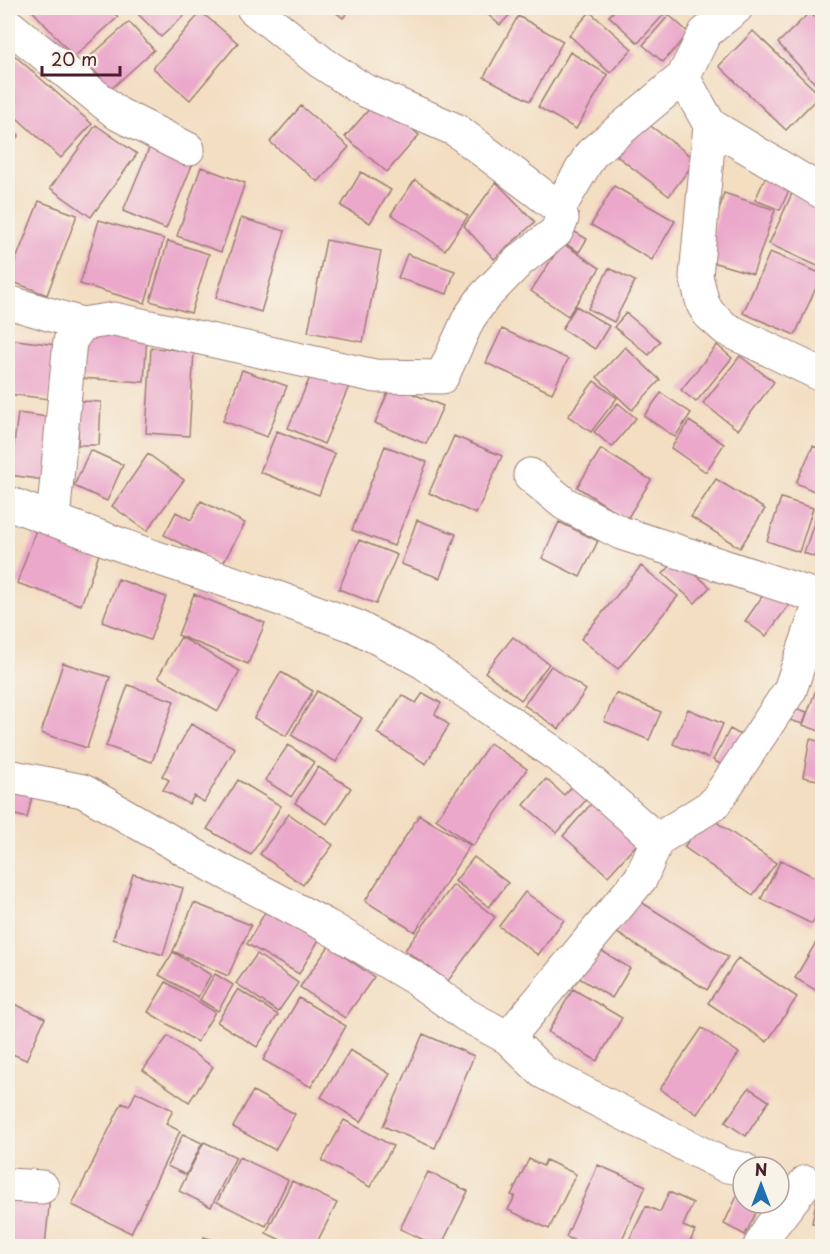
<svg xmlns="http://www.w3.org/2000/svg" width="830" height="1254" viewBox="0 0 830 1254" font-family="'Playpen Sans',sans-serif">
<rect width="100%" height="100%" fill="#f7f3e8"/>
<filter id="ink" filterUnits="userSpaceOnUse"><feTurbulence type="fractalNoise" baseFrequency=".0167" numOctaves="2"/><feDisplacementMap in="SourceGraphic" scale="12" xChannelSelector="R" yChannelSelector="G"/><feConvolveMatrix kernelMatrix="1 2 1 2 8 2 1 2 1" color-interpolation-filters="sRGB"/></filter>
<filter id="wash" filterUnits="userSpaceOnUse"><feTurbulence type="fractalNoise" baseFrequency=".008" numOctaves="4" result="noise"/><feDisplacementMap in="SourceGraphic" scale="24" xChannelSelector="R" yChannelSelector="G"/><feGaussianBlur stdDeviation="1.35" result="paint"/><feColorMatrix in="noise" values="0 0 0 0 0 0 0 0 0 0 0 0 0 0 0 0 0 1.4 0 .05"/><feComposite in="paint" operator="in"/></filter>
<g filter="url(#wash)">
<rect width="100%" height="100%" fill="#f3dec2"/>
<g id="blocks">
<path fill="#eba8cb" d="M30,8H109L118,17L74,57Z
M132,8H192L161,37Z
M330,8H351L343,18Z
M480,8H516L500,25Z
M617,8H663L667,11L638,43L609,16Z
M201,12L238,43L190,100L153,68Z
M590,12L632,49L610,73L569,35Z
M810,12L822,25V91L778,43Z
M669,15L689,33L663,62L643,45Z
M518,16L563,41L530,101L484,77Z
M129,22L154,50L111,89L85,61Z
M753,31L820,95L786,130L719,66Z
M570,52L608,75L576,129L538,107Z
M14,55L92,124L61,158L8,110V63Z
M378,99L419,135L387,172L345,137Z
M301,106L349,147L318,182L270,142Z
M644,121L696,160L669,196L617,156Z
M8,125L19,135L8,148Z
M96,125L137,154L91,217L50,188Z
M150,146L193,163L166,229L123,211Z
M201,167L245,183L221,252L177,236Z
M361,172L391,190L370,223L341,206Z
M765,178L790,188L780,210L755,200Z
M415,180L468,216L445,250L391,214Z
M496,182L535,222L494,259L464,226Z
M614,186L675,221L652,260L591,225Z
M795,187L822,200V268L769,244Z
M724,193L775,210L753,274L705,260Z
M39,201L77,215L47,295L8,280Z
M241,218L285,231L261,312L216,298Z
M99,220L164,239L145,303L80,284Z
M568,228L587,239L579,252L561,241Z
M326,240L381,251L363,342L308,332Z
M168,241L209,254L191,313L150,301Z
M562,243L600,268L568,316L531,291Z
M770,252L822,274L795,335L743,313Z
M407,254L455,271L447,294L398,278Z
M609,268L635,281L614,322L588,309Z
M576,306L609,326L595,349L562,329Z
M626,313L660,341L649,355L614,327Z
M502,329L568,359L552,393L486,363Z
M82,331L147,335L144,382L79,378Z
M8,339L56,345L49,399L8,394Z
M717,345L732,358L696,402L681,390Z
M625,347L660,380L632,410L597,377Z
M151,348L194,351L189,436L146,433Z
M740,356L774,382L738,430L703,403Z
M314,368L350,384L324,444L288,428Z
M242,370L287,386L267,437L223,421Z
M594,381L617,398L591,432L568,416Z
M391,385L443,406L426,444L375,423Z
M661,393L691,413L675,437L644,416Z
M79,401L101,402L99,445H78Z
M618,403L636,418L612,447L594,432Z
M18,413L61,419L51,481L10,475Z
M689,421L724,444L706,472L671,448Z
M277,431L335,454L319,495L260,472Z
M454,436L502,456L476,514L429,493Z
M385,446L427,462L394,546L352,530Z
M813,446L822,450V479L816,492L796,483Z
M601,449L651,480L627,519L577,487Z
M90,450L123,465L107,501L74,486Z
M148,454L184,480L147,531L112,506Z
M716,479L765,509L740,548L691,517Z
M781,498L813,508L799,552L767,541Z
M201,501L245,523L222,565L164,535L176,512L191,520Z
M819,508L822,509V560L804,553Z
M417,520L456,534L440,578L401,564Z
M559,522L598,541L580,577L542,558Z
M38,524L102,546L81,605L17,583Z
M359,540L397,555L376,604L339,589Z
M677,558L710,587L695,603L663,574Z
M641,566L678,596L618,669L581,639Z
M118,579L166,597L150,640L102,622Z
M770,585L792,601L766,636L745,621Z
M194,594L265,623L248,664L178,635Z
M181,637L240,671L218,711L158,677Z
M513,637L549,664L521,700L485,672Z
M63,663L110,677L87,748L41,733Z
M551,666L586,690L559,729L524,705Z
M281,672L313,691L286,736L254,718Z
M818,684L822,686V732L803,725Z
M128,685L174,701L152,762L106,746Z
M317,691L362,718L336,762L291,735Z
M423,693L441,703L435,714L449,725L426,764L377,733L402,695L416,703Z
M616,693L661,712L649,740L604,721Z
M789,706L807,712L803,724L786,719Z
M688,709L723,724L708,758L673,744Z
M191,724L235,748L204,802L194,796L189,804L163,790L169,780L162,776Z
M730,729L746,738L729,769L713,760Z
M810,739L822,742V781L803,777Z
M490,743L527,769L473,846L436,819Z
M288,745L314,762L291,797L265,780Z
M318,767L351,788L327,824L295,803Z
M546,779L564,795L578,780L593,792L557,833L524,805Z
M238,780L281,806L251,855L207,829Z
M8,781L34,788L27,818L8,813Z
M591,804L637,844L608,876L563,836Z
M289,814L333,845L303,885L260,854Z
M419,815L470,845L415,932L365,901Z
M706,815L776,863L753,895L684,847Z
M474,857L508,883L489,907L455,881Z
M781,860L822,881V903L812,924L761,899Z
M133,874L183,888L163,955L113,939Z
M453,885L495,917L448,981L405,950Z
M525,892L564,920L538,955L499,926Z
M638,900L728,957L707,990L617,933Z
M194,903L251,925L228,976L173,951Z
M267,909L320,938L299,974L247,944Z
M822,932V994L795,978Z
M329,946L374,977L345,1018L300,987Z
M597,948L630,968L612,998L579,978Z
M173,952L211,975L198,997L159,975Z
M257,954L298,983L278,1012L236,983Z
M738,958L797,997L767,1042L708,1003Z
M215,974L233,985L218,1011L200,1000Z
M166,982L215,1012L197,1042L148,1012Z
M238,989L278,1015L257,1047L217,1022Z
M573,989L622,1018L597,1061L548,1032Z
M299,998L346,1026L311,1087L263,1060Z
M8,1001L45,1018L26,1060L8,1052Z
M702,1028L739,1053L697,1114L660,1089Z
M423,1034L474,1056L435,1148L383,1126Z
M168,1036L213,1067L189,1102L143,1070Z
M350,1050L390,1074L361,1122L321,1097Z
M749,1088L769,1101L746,1136L725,1122Z
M253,1091L295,1114L275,1150L233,1127Z
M136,1092L173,1110L166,1124L180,1131L131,1233L72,1205L122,1103L129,1106Z
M344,1120L393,1146L370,1187L322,1161Z
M183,1134L202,1143L186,1175L167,1166Z
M204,1142L236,1157L211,1207L179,1191Z
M239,1157L288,1180L266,1226L217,1202Z
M529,1159L543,1166L546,1160L576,1174L549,1229L508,1210L515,1196L511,1195Z
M598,1165L646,1186L619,1246H588L566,1237Z
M428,1172L468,1191L441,1246H437L400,1229Z
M292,1181L337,1203L315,1246H293L266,1233Z
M819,1186L822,1187V1225L812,1223Z
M669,1192L693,1203L683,1226L695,1231L688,1246H626L646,1206L660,1212Z
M8,1193L50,1197L45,1246H8Z
M738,1194L743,1196V1203L760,1204L745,1235L724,1224Z
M204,1237L231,1246H201Z"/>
</g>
</g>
<g filter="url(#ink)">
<use href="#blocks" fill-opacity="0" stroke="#9e7e76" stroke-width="1.5"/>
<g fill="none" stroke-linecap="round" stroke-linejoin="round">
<g stroke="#9e7e76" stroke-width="35">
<path id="minor" d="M8,25L118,114L188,149
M683,77L710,125L822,192
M710,125L696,276L703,304L709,314L726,329L822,375
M559,208L591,154L683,77L705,33L736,8
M8,302L82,324L114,319L375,376L442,377L469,318L484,297L519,261L556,232L562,219L559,208L456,130L362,89L321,62L253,8
M530,475L565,504L621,533L822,598
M8,503L151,556L258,591L355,626L423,662L574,767L657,840
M53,519L70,341L82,324
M8,776L83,791L215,867L327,926L416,979L466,1015L508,1038L543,1072L724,1165L743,1169
M508,1038L641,878L657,840L714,804L790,690L822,597
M8,1185L42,1187
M760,1246L770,1228L806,1182"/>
</g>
<use href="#minor" stroke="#fff" stroke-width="33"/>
</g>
</g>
<rect width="830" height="1254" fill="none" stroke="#f7f3e8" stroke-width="30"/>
<g transform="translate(761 1185)"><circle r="28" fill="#f7f3e8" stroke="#b29e9c" stroke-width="1.5"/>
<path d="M0-4.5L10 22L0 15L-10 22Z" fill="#1f6fb2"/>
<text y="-9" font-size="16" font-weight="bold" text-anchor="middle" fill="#4a1f2b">N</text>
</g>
<path d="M42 66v9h78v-9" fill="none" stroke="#4a1f2b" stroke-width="3"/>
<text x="51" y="66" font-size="18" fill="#4a1f2b" stroke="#f7f3e8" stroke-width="4.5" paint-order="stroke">20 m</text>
</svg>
